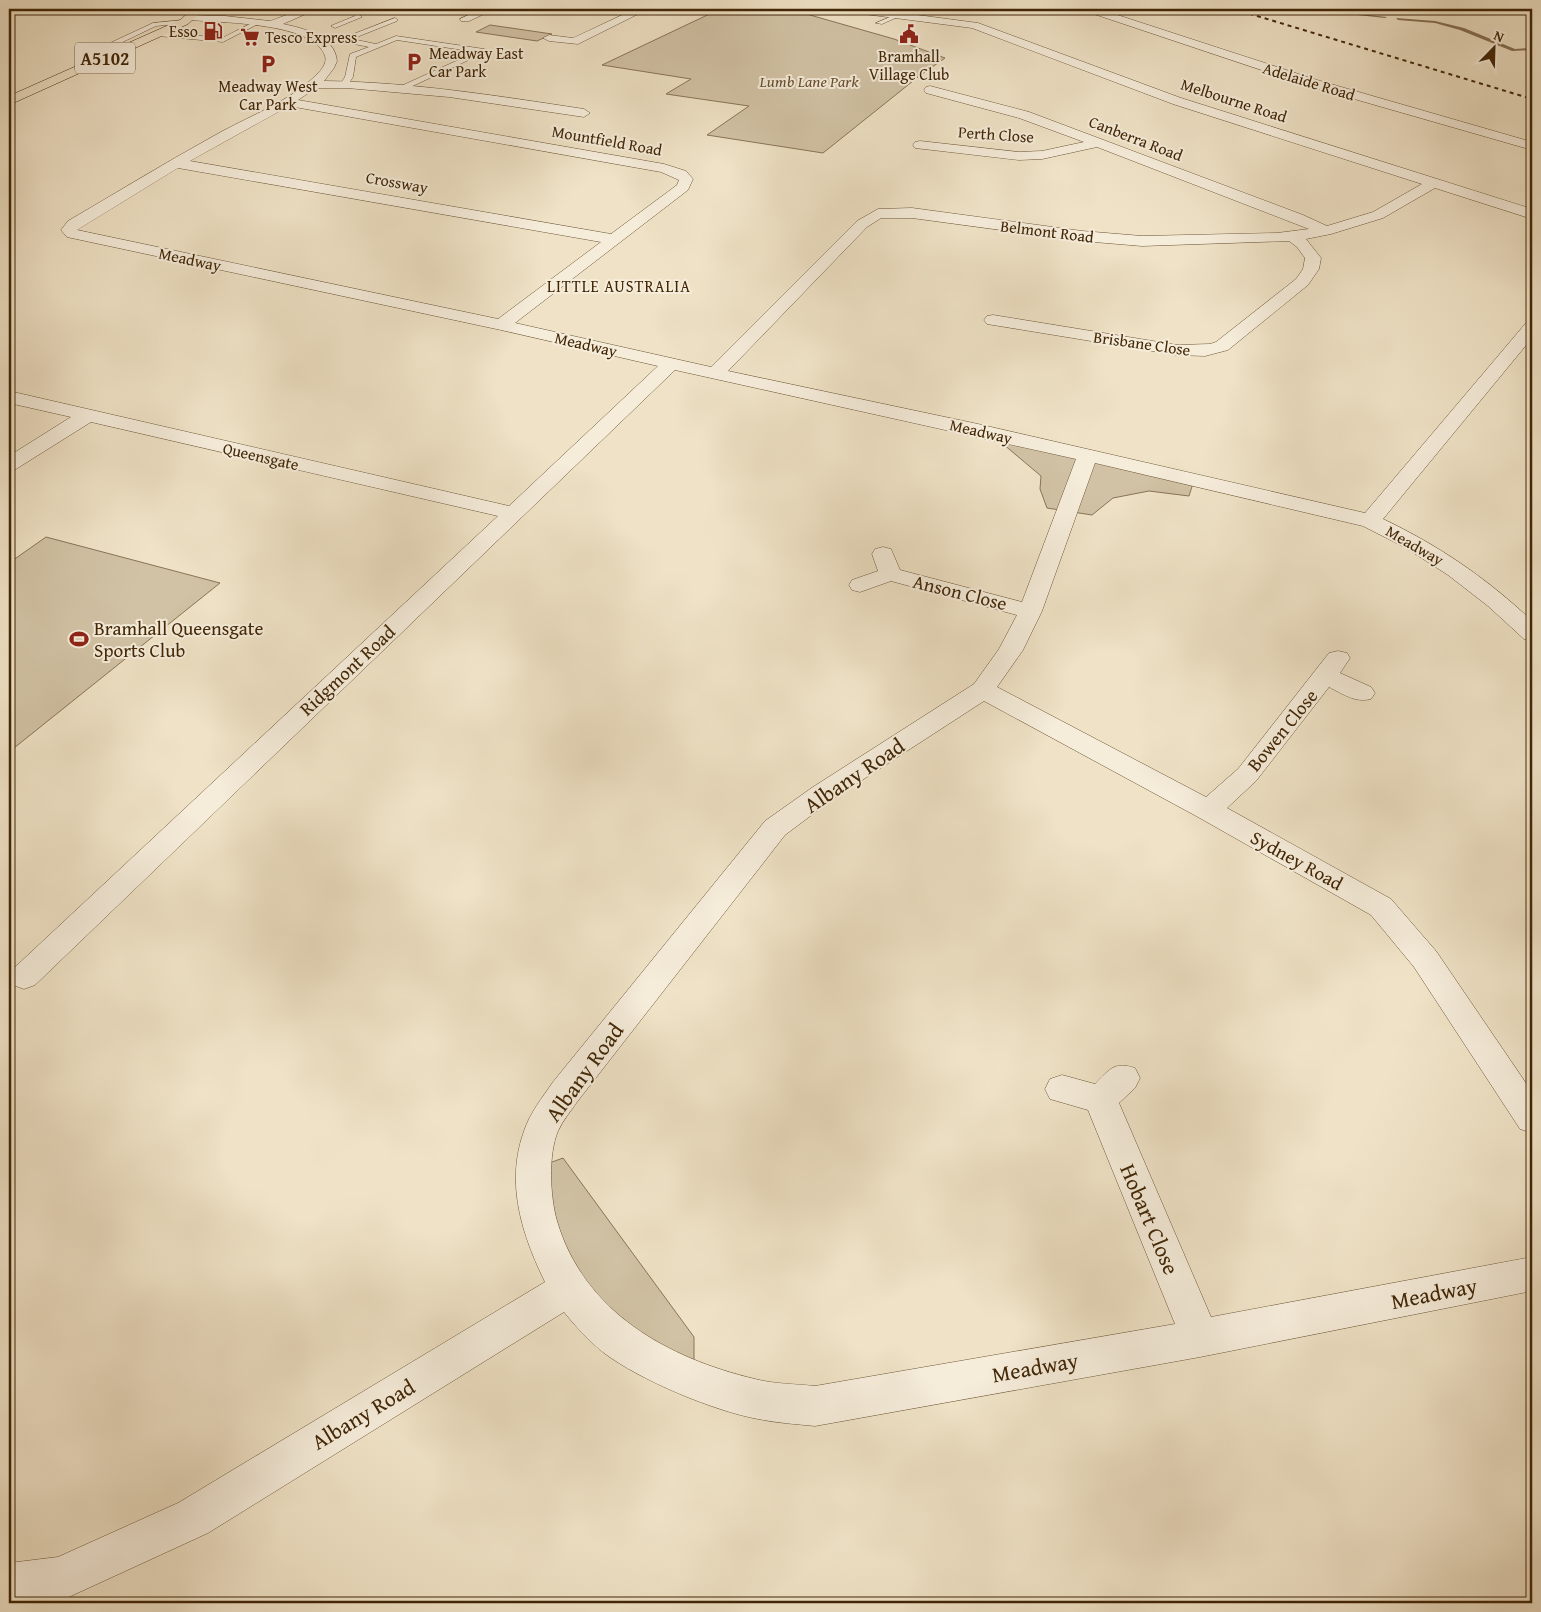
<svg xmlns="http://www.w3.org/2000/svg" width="1541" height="1612" viewBox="0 0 1541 1612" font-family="'Gentium Book Plus',serif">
<rect width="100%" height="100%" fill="#efe2c6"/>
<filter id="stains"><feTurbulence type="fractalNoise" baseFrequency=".004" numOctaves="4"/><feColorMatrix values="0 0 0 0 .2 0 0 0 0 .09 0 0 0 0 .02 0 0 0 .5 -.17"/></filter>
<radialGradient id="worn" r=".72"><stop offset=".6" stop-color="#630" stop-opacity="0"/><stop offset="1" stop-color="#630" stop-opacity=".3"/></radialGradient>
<path fill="#d1c2a5" stroke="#897456" d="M720,9H789L894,39L945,58L918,77L823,153L707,135L749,106L666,94L691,79L602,65Z
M490,25L552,34L537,41L476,32Z
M1008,437L1194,480L1189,496L1149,491L1113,498L1092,515L1047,508L1040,489L1041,476L1003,444Z
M46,537L220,583L9,752V563Z
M563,1158L694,1337V1378L569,1288L533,1169Z"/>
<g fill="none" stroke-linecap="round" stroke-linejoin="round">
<path fill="#867052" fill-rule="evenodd" d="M1302,9H1315L1387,17L1385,18Z
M1396,18L1435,21L1464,28L1515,49L1532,48V50L1512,51L1460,30L1435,23L1398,20Z"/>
<g stroke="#6c5536" stroke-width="1">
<path id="service" d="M328,9L355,10L362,17L335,28L331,26L333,25L355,16L353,14L331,11Z
M1519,9L1532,11V15L1520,10Z
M897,14L902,15L882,24L876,23Z
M395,18L398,20L397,21L352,39L376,44L396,36L484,49L488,51L404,90H401V86L476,52L397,40L356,57L353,77L347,86H341L340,84L345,77L350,54L369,47L344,42H317V38H343Z
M184,20L188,22L186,23L156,26L108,49L121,50V54L99,52L95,50L153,23Z
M254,22L260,23L223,42L158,36L154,34L158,32L222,38Z"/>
</g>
<g stroke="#6c5536" stroke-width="1">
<path id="minor" d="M303,9H317L283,24C303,28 335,36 337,61L334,68L324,81C411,82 498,96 584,109L590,113L584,117L449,97L347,88H316L298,100L664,164L686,171L693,179L688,190L515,323L711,367L857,221L878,209L912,208L1082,231L1142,236L1277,233L1309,229L1097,147L1042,159L1019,160L915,148L913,145L915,142L920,141L1019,152L1042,151L1084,142L1019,118L926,93L924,90L926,87L930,86L1029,112L1303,215L1327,226L1373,212L1422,184L1173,104L972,28L849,12L844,9H872L978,23L1181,98L1532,209V219L1435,188L1383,218L1331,234L1306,239L1321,258L1319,269L1308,285L1228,350L1205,356L1177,355L993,325L987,324L984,320L987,316L993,315L1177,345L1210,344L1216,342L1296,279L1303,269L1305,258L1297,247L1289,241L1142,246L1082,241L912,218H881L867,227L728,371L978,424L1365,513L1526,323L1532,322V338L1383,519C1438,545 1488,579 1532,621V641L1524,639L1488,606L1448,575L1406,548L1363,526L1095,463L1042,611L1023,650L997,687L1206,797L1238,769L1329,653L1338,651L1347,653L1350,658L1340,673L1371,687L1375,693L1371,699C1355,703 1343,694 1329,687L1256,781L1227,808L1391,899L1436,951L1532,1092V1133L1520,1129L1414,967L1371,915L1198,817L984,701L833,799L785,835L577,1102C571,1111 563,1120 558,1131C548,1155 550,1196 557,1221C584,1312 667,1358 755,1379C774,1384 795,1384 815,1386L1175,1324L1088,1110L1050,1099L1045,1089L1050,1079L1062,1075L1095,1084C1109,1070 1114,1061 1135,1068L1140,1078L1135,1088L1119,1103L1211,1317L1532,1257V1291L1200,1357L815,1426C796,1424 777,1423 758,1419C714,1411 640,1380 604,1353C589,1341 576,1327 564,1312L208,1533L60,1601L9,1603V1563L58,1557L178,1503L545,1282C522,1235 505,1183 524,1131C530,1113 542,1098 553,1082L765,821L813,787L974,684L999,649L1017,615L891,581L860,592L852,590L849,585L852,580L878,571L872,554L875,549L883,547L891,549L900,570L1022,602L1076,459L675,370L35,985L24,989L13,985L9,976L13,969L498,516L91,422L16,469L9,471V456L71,417L9,403V391L509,506L658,366L501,330L67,237L61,230L68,221C116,193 163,164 212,137C241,120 274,108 301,88C309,81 329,68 325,56C314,22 221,23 191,20L186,17L187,15L225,16L270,21ZM289,106L661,172L679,180L677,185L611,234L190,161ZM178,168L601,242L498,319L77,230Z
M481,9H495L469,21H461L460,19Z
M635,9H648L578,44L549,41L543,38L549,35L573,38Z
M1084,9H1099L1317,80L1532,142V150L1309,86L1085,11Z"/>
</g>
<g stroke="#412606" stroke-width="1">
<path id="primary" d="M193,9H204L188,24L9,105V96L180,20Z"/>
</g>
<use href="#service" fill="#f5ecda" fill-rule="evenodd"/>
<use href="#minor" fill="#f5ecda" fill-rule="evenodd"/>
<use href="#primary" fill="#efe2c6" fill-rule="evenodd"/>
<path stroke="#412606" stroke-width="2" stroke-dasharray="4 4" stroke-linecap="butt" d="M1234,9L1532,99"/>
</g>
<defs>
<g id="fuel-bare" transform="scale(1.5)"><path d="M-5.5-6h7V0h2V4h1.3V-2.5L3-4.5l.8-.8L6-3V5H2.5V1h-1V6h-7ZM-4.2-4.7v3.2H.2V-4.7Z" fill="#8f2418" stroke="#f5ecda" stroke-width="2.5" paint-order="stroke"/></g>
<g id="civic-bare" transform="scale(1.5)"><path d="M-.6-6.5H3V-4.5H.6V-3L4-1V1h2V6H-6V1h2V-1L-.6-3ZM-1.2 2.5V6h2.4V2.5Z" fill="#8f2418" stroke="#f5ecda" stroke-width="2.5" paint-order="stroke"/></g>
<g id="supermarket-bare" transform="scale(1.5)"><path d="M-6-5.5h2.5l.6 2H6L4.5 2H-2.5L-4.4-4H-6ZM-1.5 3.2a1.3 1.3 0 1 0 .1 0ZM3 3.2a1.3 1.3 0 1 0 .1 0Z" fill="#8f2418" stroke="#f5ecda" stroke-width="2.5" paint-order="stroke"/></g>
<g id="parking-bare" transform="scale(1.5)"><path d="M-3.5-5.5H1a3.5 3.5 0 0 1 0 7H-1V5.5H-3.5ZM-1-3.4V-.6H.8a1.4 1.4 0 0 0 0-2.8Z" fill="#8f2418" stroke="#f5ecda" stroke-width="2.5" paint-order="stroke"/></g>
<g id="stadium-bare" transform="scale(1.5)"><path d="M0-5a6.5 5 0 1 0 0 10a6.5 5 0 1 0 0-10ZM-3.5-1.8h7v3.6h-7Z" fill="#8f2418" stroke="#f5ecda" stroke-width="2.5" paint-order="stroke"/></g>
</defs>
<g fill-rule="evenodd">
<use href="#fuel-bare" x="213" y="31"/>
<use href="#civic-bare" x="909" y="34"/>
<use href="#supermarket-bare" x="250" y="37"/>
<use href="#parking-bare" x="414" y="62"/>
<use href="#parking-bare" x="268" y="64"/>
<use href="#stadium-bare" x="79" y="639"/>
</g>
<g text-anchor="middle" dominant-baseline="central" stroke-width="4" stroke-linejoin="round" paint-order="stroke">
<g font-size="16" fill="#412606" stroke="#f5ecda" text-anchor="start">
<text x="198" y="31" text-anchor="end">Esso</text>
<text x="265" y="37">Tesco Express</text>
<text x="429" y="53">Meadway East<tspan x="429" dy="18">Car Park</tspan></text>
<text x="909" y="56" text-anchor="middle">Bramhall<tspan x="909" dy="18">Village Club</tspan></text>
<text x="268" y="86" text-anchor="middle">Meadway West<tspan x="268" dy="18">Car Park</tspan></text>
</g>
<g font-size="16" font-style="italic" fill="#654d2e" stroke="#f5ecda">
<text x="809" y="81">Lumb Lane Park</text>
</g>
<g font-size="16" fill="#412606" stroke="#f5ecda">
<text transform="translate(1309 81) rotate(17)">Adelaide Road</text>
<text transform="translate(1234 100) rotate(18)">Melbourne Road</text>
<text transform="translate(996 134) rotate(4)">Perth Close</text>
<text transform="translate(1136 138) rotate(21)">Canberra Road</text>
<text transform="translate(607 140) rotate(10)">Mountfield Road</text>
<text transform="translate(397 182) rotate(10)">Crossway</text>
<text transform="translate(1047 231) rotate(7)">Belmont Road</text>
<text transform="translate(190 259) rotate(12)">Meadway</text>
<text transform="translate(1142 343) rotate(8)">Brisbane Close</text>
<text transform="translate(586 344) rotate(13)">Meadway</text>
<text transform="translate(981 431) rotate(13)">Meadway</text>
<text transform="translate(261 456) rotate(13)">Queensgate</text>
<text transform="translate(1415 545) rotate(30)">Meadway</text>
</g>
<g font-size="16" letter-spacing="1" fill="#412606" stroke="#f5ecda">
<text x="619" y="286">LITTLE AUSTRALIA</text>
</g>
<rect fill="#f5ecda" stroke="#776146" stroke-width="1" x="75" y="42.5" width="60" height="31" rx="4"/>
<g font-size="18" font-weight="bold" fill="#412606">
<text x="105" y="58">A5102</text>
</g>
<g font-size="19" fill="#412606" stroke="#f5ecda">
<text transform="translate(960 592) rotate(14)">Anson Close</text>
<text transform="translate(347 670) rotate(-43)">Ridgmont Road</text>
<text transform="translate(1282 730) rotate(-51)">Bowen Close</text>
<text transform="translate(1297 860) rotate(29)">Sydney Road</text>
</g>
<g font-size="19" fill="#412606" stroke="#f5ecda" text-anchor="start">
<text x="94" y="628">Bramhall Queensgate<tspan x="94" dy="22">Sports Club</tspan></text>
</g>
<g font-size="22" fill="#412606" stroke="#f5ecda">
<text transform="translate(854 775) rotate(-34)">Albany Road</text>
<text transform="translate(584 1072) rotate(-54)">Albany Road</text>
<text transform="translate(1150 1219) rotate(67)">Hobart Close</text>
<text transform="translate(1434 1293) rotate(-11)">Meadway</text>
<text transform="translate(1035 1367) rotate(-10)">Meadway</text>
<text transform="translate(363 1414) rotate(-31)">Albany Road</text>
</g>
</g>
<rect width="1541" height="1612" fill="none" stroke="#efe2c6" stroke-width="30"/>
<rect x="10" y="10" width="1521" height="1592" fill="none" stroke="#412606" stroke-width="2.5"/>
<rect x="15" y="15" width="1511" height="1582" fill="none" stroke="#412606"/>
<g transform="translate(1494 48) rotate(23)" stroke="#f5ecda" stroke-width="4" paint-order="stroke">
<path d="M0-4L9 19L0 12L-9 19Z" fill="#412606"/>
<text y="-8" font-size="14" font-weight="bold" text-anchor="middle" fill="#412606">N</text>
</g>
<rect width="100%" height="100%" filter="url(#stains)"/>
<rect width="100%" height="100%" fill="url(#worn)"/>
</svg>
